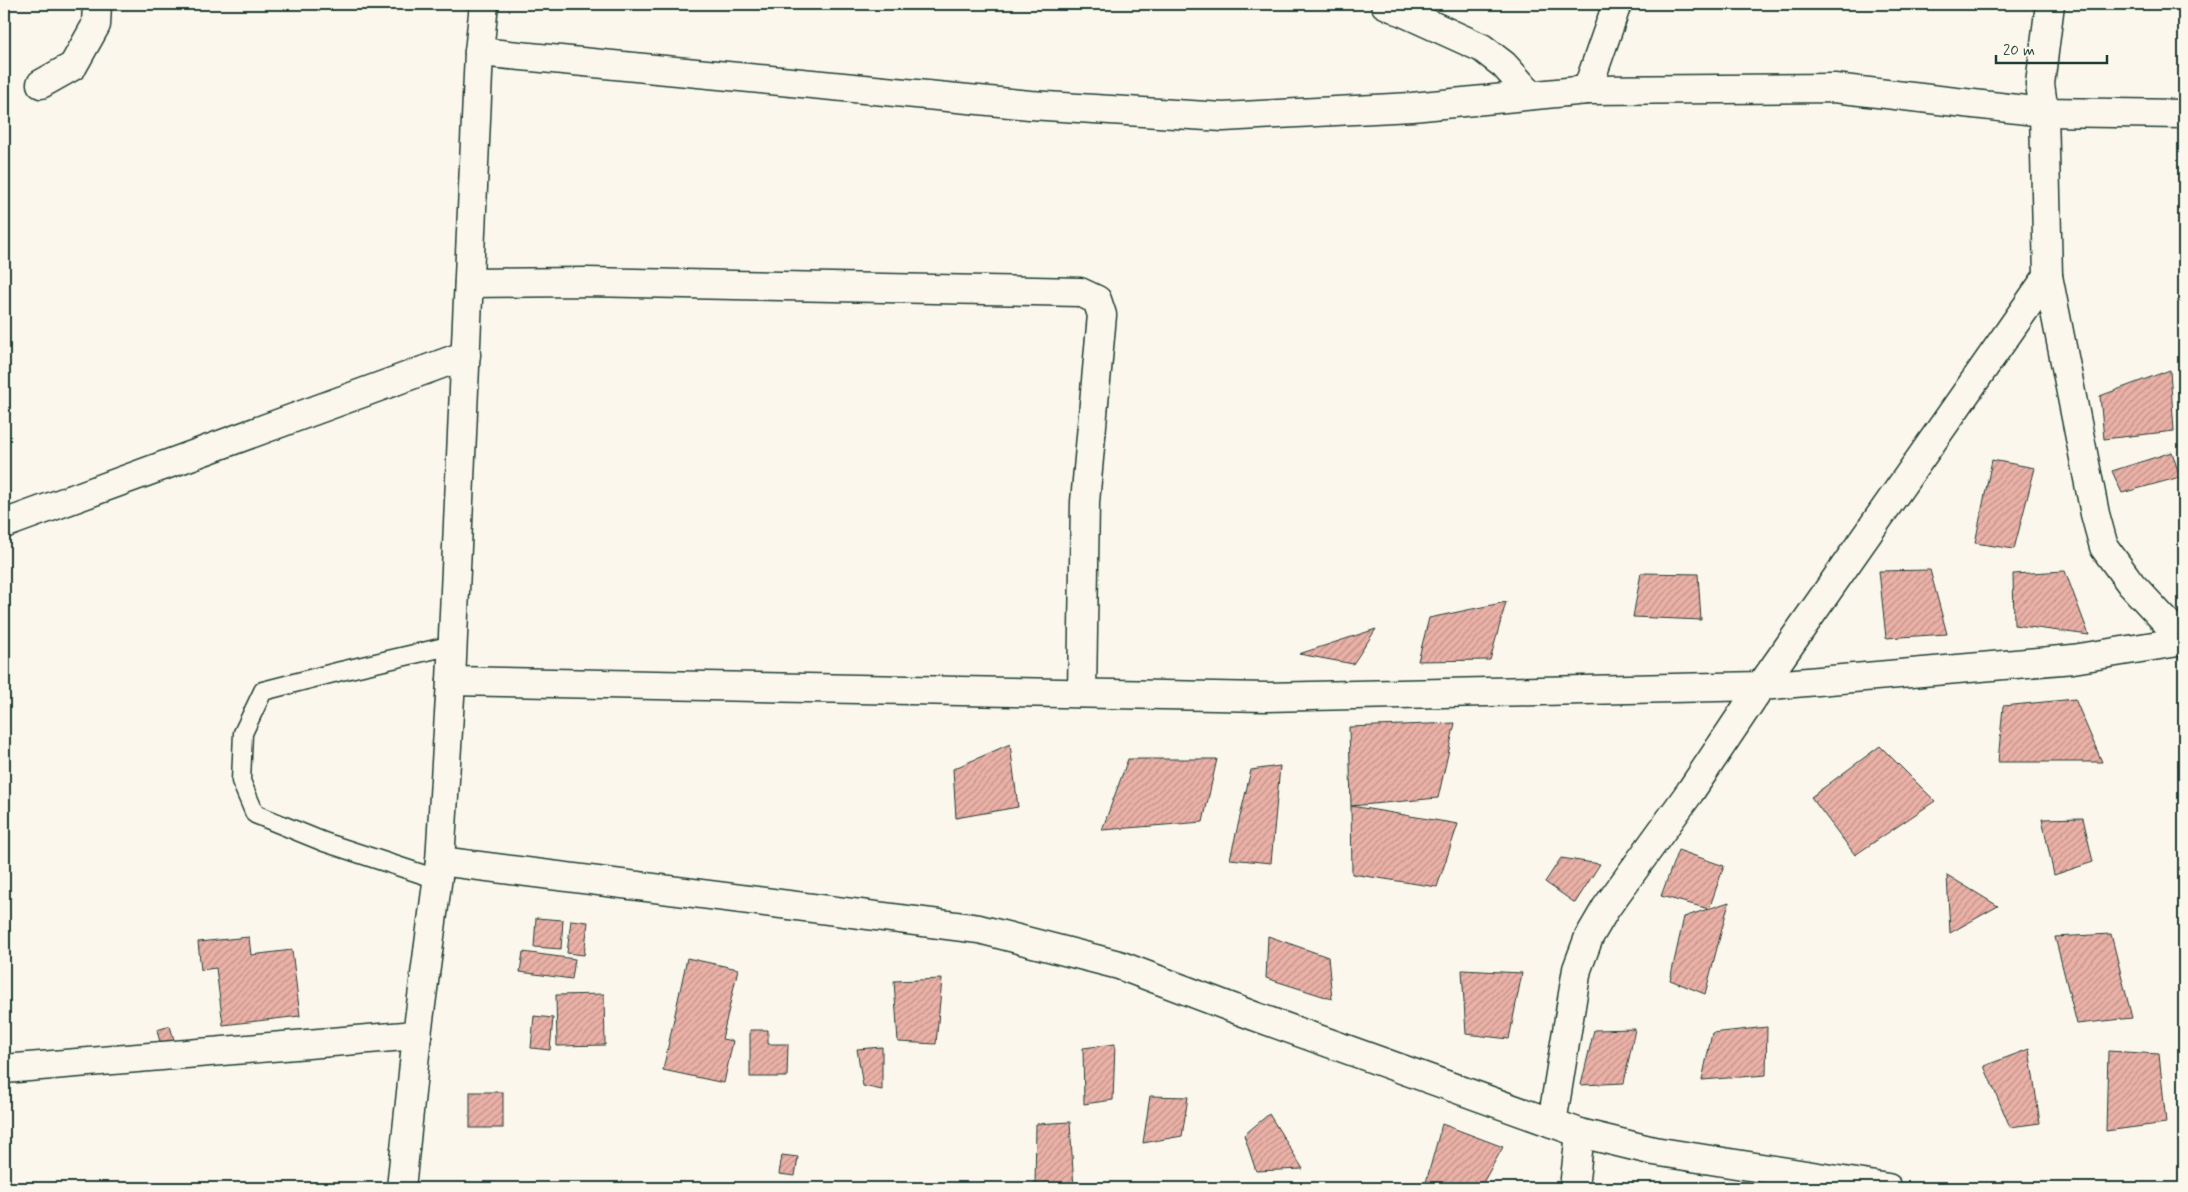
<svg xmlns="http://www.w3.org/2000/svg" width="2188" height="1192" font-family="Mynerve,sans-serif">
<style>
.building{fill:url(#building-hatch);stroke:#1f3d34}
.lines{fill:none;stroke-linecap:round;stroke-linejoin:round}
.lane-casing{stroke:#1f3d34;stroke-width:21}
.street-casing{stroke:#1f3d34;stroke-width:31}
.secondary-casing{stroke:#1f3d34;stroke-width:31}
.lane{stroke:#fbf7ec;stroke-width:18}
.street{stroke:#fbf7ec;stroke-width:28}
.secondary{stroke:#fbf7ec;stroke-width:28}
</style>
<defs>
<pattern id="building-hatch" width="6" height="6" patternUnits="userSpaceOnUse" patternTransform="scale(1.25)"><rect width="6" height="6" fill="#ebb1a7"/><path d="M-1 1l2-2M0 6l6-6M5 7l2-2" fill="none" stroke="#be9189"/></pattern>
</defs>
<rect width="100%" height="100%" fill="#fbf7ec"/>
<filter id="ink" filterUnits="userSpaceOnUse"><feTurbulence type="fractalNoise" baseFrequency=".02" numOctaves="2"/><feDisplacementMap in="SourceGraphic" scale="10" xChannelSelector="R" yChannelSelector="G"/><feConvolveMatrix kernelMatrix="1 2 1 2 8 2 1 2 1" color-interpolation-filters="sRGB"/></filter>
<g filter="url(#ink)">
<g class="building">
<path d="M2170,370L2174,431L2104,439L2100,396Z"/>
<path d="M2172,452L2180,477L2122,493L2112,471Z"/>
<path d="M1992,460L2035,468L2014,549L1975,543Z"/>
<path d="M1930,570L1947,634L1886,638L1879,571Z"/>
<path d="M2065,571L2089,635L2014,625L2013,574Z"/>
<path d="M1641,573L1698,574L1701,620L1633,617Z"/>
<path d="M1506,602L1490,660L1418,661L1429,618Z"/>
<path d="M1376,629L1353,664L1299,654Z"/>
<path d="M2075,699L2102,762H1998L2003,706Z"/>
<path d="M1455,723L1438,798L1351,806L1349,727Z"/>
<path d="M1010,744L1018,807L956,818L953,769Z"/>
<path d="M1880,746L1935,801L1855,855L1811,797Z"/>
<path d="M1128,759H1217L1203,822L1102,830Z"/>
<path d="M1280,766L1271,863L1230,859L1251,770Z"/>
<path d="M1351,806L1458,824L1437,887L1352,874Z"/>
<path d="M2083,818L2093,862L2054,875L2042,819Z"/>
<path d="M1678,850L1724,866L1709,909L1661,896Z"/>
<path d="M1561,858L1600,864L1575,903L1545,882Z"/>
<path d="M1947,875L1998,906L1950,933Z"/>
<path d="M1729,902L1705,994L1670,980L1684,917Z"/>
<path d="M536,918L563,920L561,949L534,947Z"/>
<path d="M571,920L588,922L584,955L567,953Z"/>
<path d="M2111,934L2132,1018L2077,1024L2055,937Z"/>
<path d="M1268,936L1328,957L1332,999L1266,978Z"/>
<path d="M249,937L251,955L292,950L300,1016L223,1025L216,968L201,970L198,942Z"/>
<path d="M523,952L575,959L572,979L520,972Z"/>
<path d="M687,958L738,969L722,1039L733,1041L724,1083L663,1070Z"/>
<path d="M1462,970L1522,973L1509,1039L1466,1034Z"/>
<path d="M942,979L936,1044L898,1042L894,981Z"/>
<path d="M604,994L605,1045L557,1046L556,995Z"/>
<path d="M534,1016L553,1018L550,1050L531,1048Z"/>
<path d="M170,1026L177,1050L163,1054L157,1030Z"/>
<path d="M1767,1027L1766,1075L1702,1080L1712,1033Z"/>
<path d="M1635,1029L1624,1083L1581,1085L1594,1030Z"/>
<path d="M750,1030H768V1044H788L787,1077H750Z"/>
<path d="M1115,1044L1113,1100L1084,1104L1083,1048Z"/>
<path d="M882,1047V1090L863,1086L857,1049Z"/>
<path d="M2029,1049L2040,1123L2010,1127L1984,1066Z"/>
<path d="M2108,1051L2159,1054L2166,1123L2106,1131Z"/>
<rect x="470" y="1092" width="33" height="36"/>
<path d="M1150,1096L1188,1097L1182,1136L1143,1143Z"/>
<path d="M1269,1114L1303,1169L1256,1171L1244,1135Z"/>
<path d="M1070,1122L1074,1188H1035L1036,1124Z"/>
<path d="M1442,1124L1503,1147L1480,1188L1425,1186Z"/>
<path d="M782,1155L798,1157L795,1176L779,1174Z"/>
</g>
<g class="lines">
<defs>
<path id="lane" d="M437,879L324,842L255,814L241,781L243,733L263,691L341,671L453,645"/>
<g id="street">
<path d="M1385,4L1482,48L1504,65L1531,95"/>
<path d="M2050,4L2040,84L2044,112L2048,276L2095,514L2104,547L2131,584L2184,641"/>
<path d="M479,52L1030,105L1223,117L1412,107L1587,90L1834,88L2044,112L2184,114"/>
<path d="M41,84L73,66L96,25L97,4"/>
<path d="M1587,90L1617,4"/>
<path d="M469,283L586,282L1080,292L1097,300L1102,315L1085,502L1082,693"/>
<path d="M4,524L466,355"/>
<path d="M451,681L1266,697L1761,686L2073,659L2184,641"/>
<path d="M440,861L979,929L1119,965L1254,1016L1580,1133L1654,1151L1888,1188"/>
<path d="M4,1069L417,1035"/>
<path d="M1552,1123L1577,969L1589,937L1606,908L1690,792L1761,686L2048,276"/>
<path d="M1574,1188L1580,1133"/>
</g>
<path id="secondary" d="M401,1188L417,1035L440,861L451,681L479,52L484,4"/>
</defs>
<use href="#lane" class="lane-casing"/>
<use href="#street" class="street-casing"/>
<use href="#secondary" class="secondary-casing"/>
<use href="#lane" class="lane"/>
<use href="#street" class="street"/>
<use href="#secondary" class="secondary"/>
</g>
</g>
<rect width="2188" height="1192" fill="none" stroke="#fbf7ec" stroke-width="20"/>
<rect x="10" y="10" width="2168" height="1172" fill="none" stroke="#1f3d34" stroke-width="2" filter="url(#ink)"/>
<path d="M1996 55v8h111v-8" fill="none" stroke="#1f3d34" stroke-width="2.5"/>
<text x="2003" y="55" font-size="15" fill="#1f3d34" stroke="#fbf7ec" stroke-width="4" paint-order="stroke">20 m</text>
</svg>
